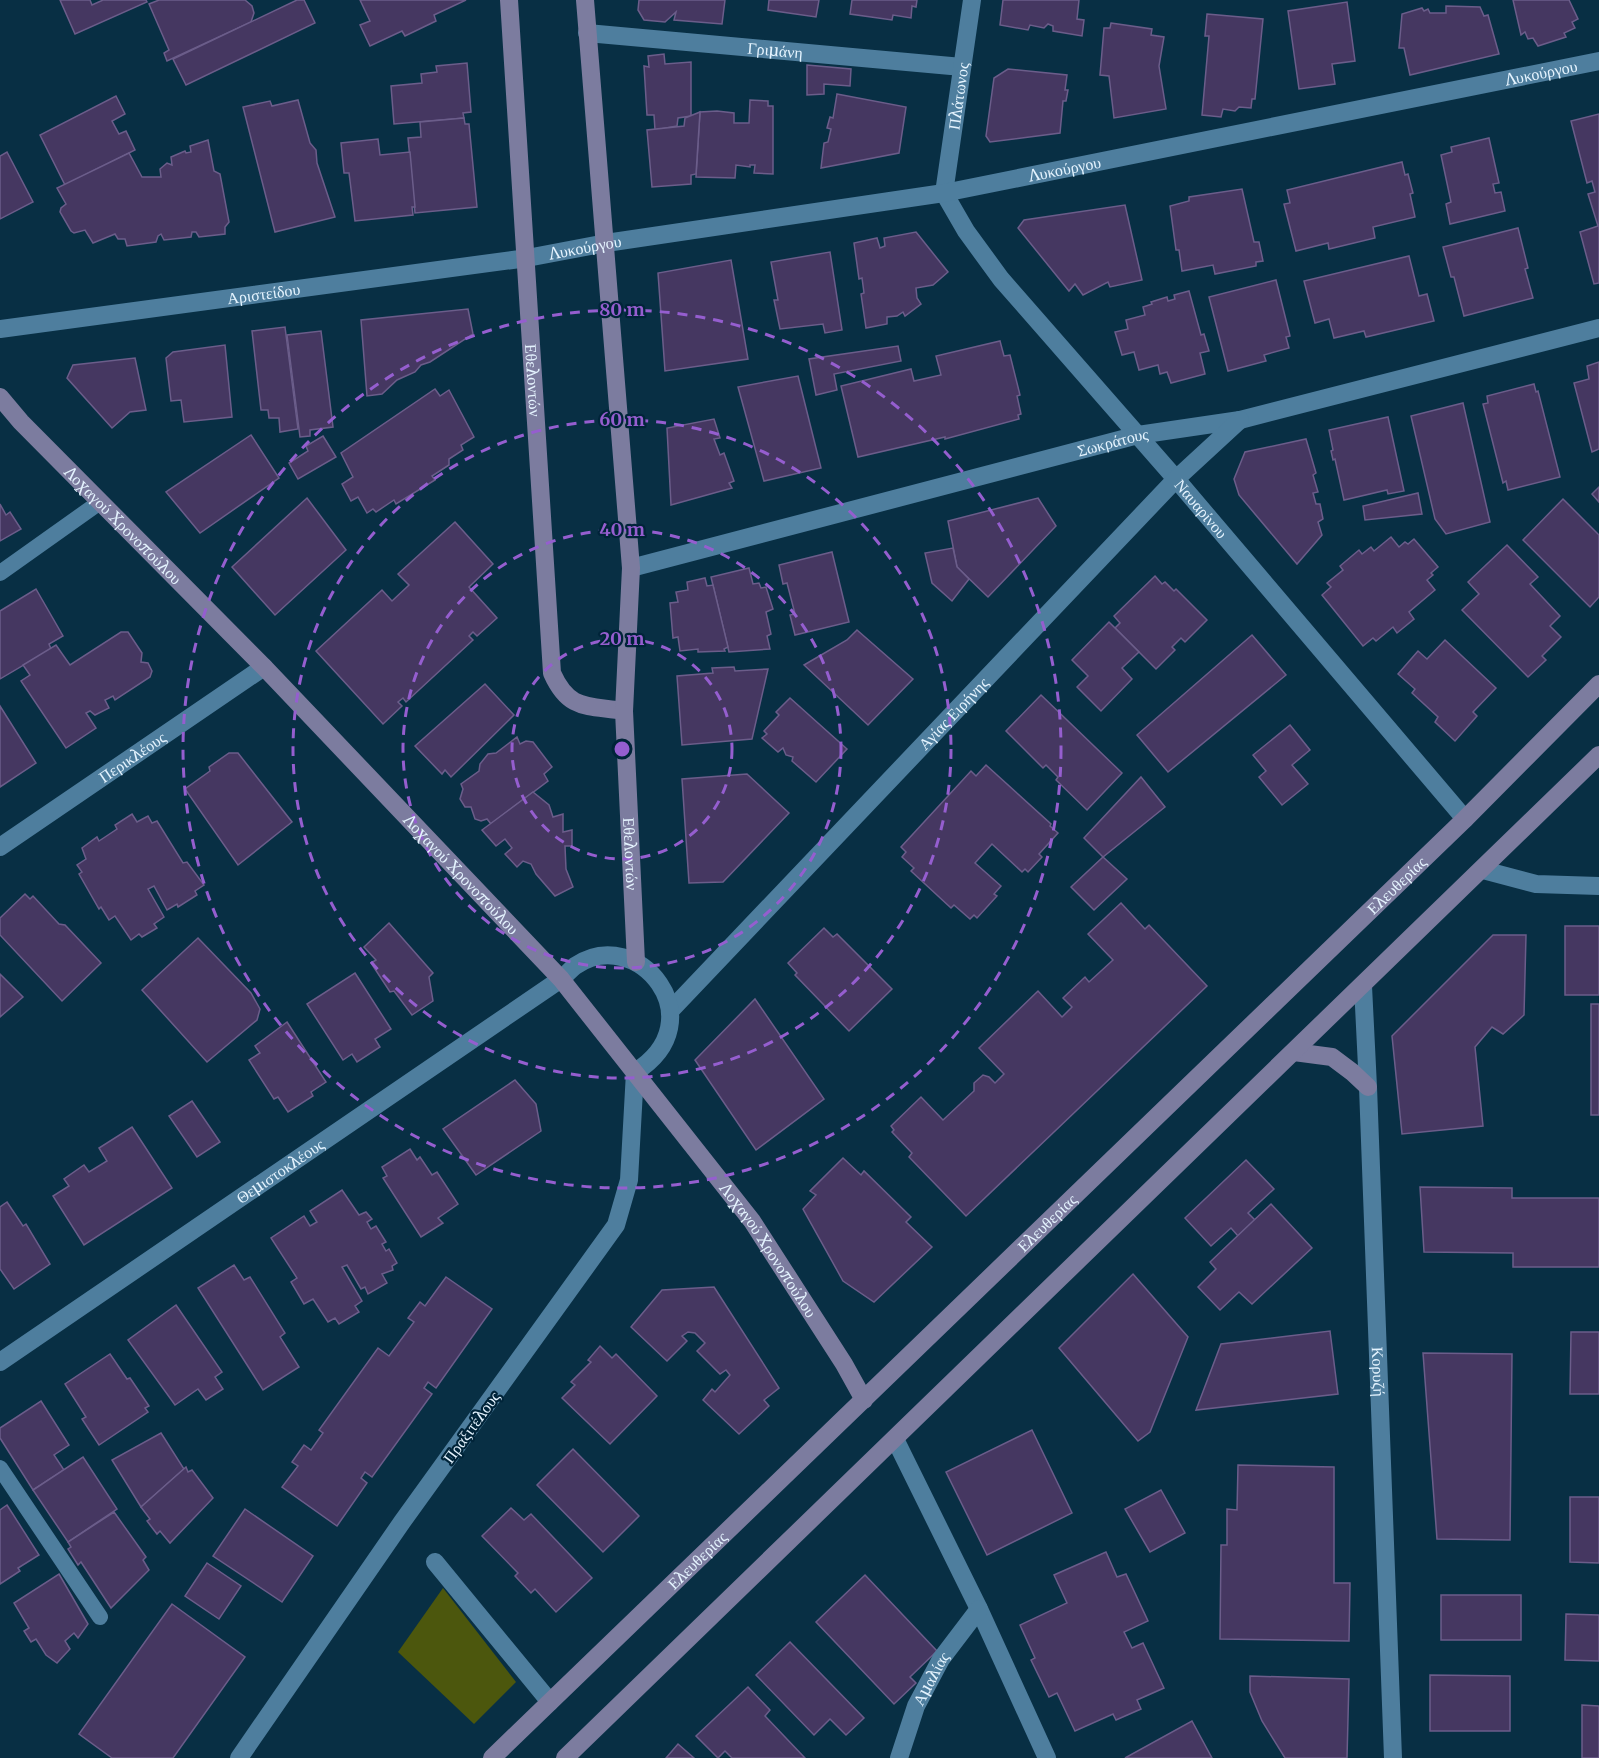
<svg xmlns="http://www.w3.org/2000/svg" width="1599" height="1758" font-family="Merriweather,serif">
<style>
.green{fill:#4c570d}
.building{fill:#453761;stroke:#6b5d8a;stroke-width:1.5}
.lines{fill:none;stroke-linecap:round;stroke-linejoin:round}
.lane{stroke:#4e7e9e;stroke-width:16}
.street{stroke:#4e7e9e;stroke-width:18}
.secondary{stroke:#7c7c9f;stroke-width:18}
.ring{fill:none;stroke:#955ecf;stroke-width:3;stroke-dasharray:10 8}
.labels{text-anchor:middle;stroke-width:4.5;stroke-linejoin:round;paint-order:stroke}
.street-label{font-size:16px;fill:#e4f3fe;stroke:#002439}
.centre{fill:#955ecf;stroke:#002439;stroke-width:3}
.ring-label{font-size:18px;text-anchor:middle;font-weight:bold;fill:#955ecf;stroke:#002439;stroke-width:4.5;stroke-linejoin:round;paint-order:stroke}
</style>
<rect width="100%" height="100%" fill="#082f44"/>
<path class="green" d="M443,1588L516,1682L474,1724L398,1652Z"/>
<g class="building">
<path d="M60,0H90L92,5L103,0H146L147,2L75,34Z"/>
<path d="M159,0H245L252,6L254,13L251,22L167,61L164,53L169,50L149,4Z"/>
<path d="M297,0H304L315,23L186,85L173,59Z"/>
<path d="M360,0H466L434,15L436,21L405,36L402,31L370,46L360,25L370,21Z"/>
<path d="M639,0H725L722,24L674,20L676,12L665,22L644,20L638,10Z"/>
<path d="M769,0H819L816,17L768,10Z"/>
<path d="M852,0H917L916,7L912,6L911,18L893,15L892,20L850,14Z"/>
<path d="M1003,0H1079L1077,19L1084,20L1082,36L1053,31V26L1048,24L1044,28L1030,25L1028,30L1000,25Z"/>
<path d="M1513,0H1569L1578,19L1572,22L1575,28L1564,33L1566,37L1538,46L1533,38L1528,39L1525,32L1521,35Z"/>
<path d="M1347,2L1355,61L1332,64L1335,84L1299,89L1288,11Z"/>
<path d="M1446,6L1480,7L1484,16L1488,15L1499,54L1410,75L1404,48H1399L1402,14L1422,8L1424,11L1428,9L1430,13H1446Z"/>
<path d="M1207,14L1263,19L1255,99H1252L1251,108L1239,107L1235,111L1223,109L1221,117L1202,115L1209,36H1205Z"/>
<path d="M1111,23L1152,29L1151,35L1164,37L1159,66L1166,109L1114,118L1109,76L1100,75L1104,28H1110Z"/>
<path d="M664,54L665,64L691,62V116L678,118L677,126L655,130L654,115H647L644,66L649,67L648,56Z"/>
<path d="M467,63L471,112L463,113L464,118L394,124L391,86L422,83L421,74L437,72L436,66Z"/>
<path d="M807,65L851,69L850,86L824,84V94L807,95Z"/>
<path d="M1008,69L1067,75L1065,90H1068L1066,101H1063L1060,133L990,142L986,136L994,78Z"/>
<path d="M837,94L906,107L899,153L821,168L824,143L828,142L831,129L827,128L830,117L833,118Z"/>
<path d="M116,96L125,114L112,121L119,134L126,131L135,150L65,185L40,135Z"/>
<path d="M298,100L310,143L316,150L317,163L335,217L275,232L243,107L270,101L272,106Z"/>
<path d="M750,100L768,101V106H773V174L754,173L755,165H750V167L736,165L735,178L696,177L700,112L717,111L734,113V123H749Z"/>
<path d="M700,112L696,174L691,175V184L652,187L647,130L684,126L685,118Z"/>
<path d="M1599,114V283L1594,284L1580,232L1598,226L1588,194L1595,192L1592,181L1587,183L1571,121Z"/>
<path d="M464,118L465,124H469L477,207L415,213L408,138L421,137L420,122Z"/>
<path d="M1489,138L1499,183L1493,184L1495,193L1501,192L1505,211L1450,224L1446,204L1451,202L1441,155L1452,152L1451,147Z"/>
<path d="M378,139L380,155L410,152L415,207H412L413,215L355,221L349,173H344L341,143Z"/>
<path d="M208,140L214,171L220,174L229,222L225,227V234L199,237L196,232H192L191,237L164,240L161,234L158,236L156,242L127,246L125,239H118L115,234L93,243L85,230L74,233L71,231L60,212L61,208L66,204L57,188L129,153L142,177H161L160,169L167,163L172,165L171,157L185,151L186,153L191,152L190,146Z"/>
<path d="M7,152L33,202L0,219V156Z"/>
<path d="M1402,162L1405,175L1408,174L1413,193L1410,194L1415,217L1373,227L1375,238L1329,249L1328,243L1296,251L1284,204L1290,203L1287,190Z"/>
<path d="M1242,189L1254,242H1259L1263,261L1256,262V266L1215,274L1213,265L1182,271L1179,250H1176L1170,206L1189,201V197Z"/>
<path d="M1125,205L1142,280L1110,287L1108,282L1083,295L1075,284L1069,291L1018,228L1024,220Z"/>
<path d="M1518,228L1528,268L1525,269L1533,298L1464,316L1454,277H1451L1443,247Z"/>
<path d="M916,232L948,272L933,285L916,288L917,298L921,304L905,316L903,312L897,316L887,317V324L866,328L861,294L864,293L862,278L859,279L854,243L877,238L880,248L885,246L884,238Z"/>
<path d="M830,252L842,330L825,333L823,324L780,329L774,300H778L771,262Z"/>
<path d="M1409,256L1419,296L1427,294L1434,321L1366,337L1364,331L1334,338L1329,319L1315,323L1304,281Z"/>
<path d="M731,260L748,359L665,371L658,273Z"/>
<path d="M1276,280L1290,336L1286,337L1289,348L1264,355L1266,361L1228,371L1209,297Z"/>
<path d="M1189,291L1201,335L1204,334L1209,351L1200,353L1205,374L1171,383L1167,372L1160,374L1158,365L1139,370L1134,352L1122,355L1115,332L1128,329L1126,320L1145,315L1143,307L1152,304L1151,302L1167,297L1168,301L1175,299L1174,295Z"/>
<path d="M468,309L473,334L430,362L421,365L415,372L397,380L382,394L367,396L361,320Z"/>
<path d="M285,327L298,429L280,432L279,418H269L268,410H261L252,331Z"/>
<path d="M321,331L333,427L310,430V436L300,437L287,335Z"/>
<path d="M1000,341L1004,356L1010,355L1020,395L1017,396L1021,414L1018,415L1019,419L945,439V437L858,457L841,386L911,369L914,381L941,375L936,356Z"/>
<path d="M225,345L232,417L184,422L181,400L171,401L166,358L173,352Z"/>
<path d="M898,346L901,361L834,374L837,390L816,395L809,359Z"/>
<path d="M135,358L146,410L130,412L112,428L67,378L73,365Z"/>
<path d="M1599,362V449L1592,452L1574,383L1589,379L1587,366Z"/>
<path d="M798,376L821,468L764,481L738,387Z"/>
<path d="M1534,384L1536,392L1538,391L1560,477L1508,490L1506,481L1503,483L1483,404L1488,403L1487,396Z"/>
<path d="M435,389L440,396L449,390L474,437L461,445L463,450L449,459V465L432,476L435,480L396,504L394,500L376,512L373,509L367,513L358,497L351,501L342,484L353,477L341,453Z"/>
<path d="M1463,403L1490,522L1446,534L1435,519L1411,416Z"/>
<path d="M1388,417L1404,491L1388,494L1387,490L1344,500L1335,459L1333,460L1331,451L1333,450L1329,430Z"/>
<path d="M714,419L720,438L714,439L720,455L724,453L734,481L729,483L732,488L671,505L667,428Z"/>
<path d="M251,435L279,478L200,533L166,492Z"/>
<path d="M323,436L336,457L298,479L289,463L308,451L306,446Z"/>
<path d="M1306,439L1316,473L1313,475L1318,492L1313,493L1316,504H1320L1323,519L1318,522L1322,535L1297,564L1239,495L1234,479L1245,452Z"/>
<path d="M1599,487V502L1592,494Z"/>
<path d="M1418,493L1422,514L1365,520L1363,506Z"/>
<path d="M307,498L346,550L275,615L232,567Z"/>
<path d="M1038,498L1056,526L988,597L957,567L948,521Z"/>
<path d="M1563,499L1599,535V597L1590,607L1523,540Z"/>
<path d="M0,504L6,515L10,512L21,529L0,541Z"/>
<path d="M455,522L493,564L469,587L497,618L477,636L473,632L469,636L473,640L406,702L403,698L398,702L402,706L383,724L316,651L382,590L392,601L409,585L398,574Z"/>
<path d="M1391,537L1399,547L1405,542L1408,544L1414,539L1438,567L1431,573L1433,575L1427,580L1435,590L1409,612L1414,619L1397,633L1393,627L1376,641L1373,638L1363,646L1322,595L1331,587L1327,583L1343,570L1340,566L1359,550L1362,554L1371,547L1374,551Z"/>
<path d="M1507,545L1538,577L1530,584L1560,616L1550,626L1561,637L1542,656L1546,660L1528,677L1462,610L1479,594L1468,582Z"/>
<path d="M953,548L957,567L969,579L952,601L932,583L925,553Z"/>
<path d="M832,552L849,622L795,635L790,615L795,614L787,583L783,584L779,565Z"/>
<path d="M749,568L753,584L759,583L761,588L766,587L773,609L766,612L771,634L767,636L770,649L729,652L711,577Z"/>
<path d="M1155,576L1162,584L1165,582L1174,591L1176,589L1207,620L1185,642L1181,638L1172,647L1175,650L1156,669L1115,628L1120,623L1114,616Z"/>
<path d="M705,578L707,586L713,585L728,647L724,649L725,651L698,652V649L680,651L678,637L673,638L670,603L678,602L676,592L688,590L687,582Z"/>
<path d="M36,589L63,636L49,644L51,649L0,679V611Z"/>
<path d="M1109,622L1139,652L1122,668L1132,679L1101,711L1077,687L1088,676L1072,660Z"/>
<path d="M857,630L913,679L868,725L804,665L847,640Z"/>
<path d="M121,632H128L142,653L141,662L148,663L152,671L150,677L115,700L113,696L105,700L109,708L95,715L90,711L86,713L96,728L66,748L21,681L30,675L23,665L56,645L70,665Z"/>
<path d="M1252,635L1286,675L1168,772L1137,735Z"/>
<path d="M1445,640L1496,688L1473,712L1477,716L1455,741L1435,722L1438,717L1412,693L1415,689L1398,674L1418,651L1427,659Z"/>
<path d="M734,667L735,671L768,669L752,739L682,745L677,676L713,673L712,668Z"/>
<path d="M485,684L514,715L451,777L445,770L442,774L415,746Z"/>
<path d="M1041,695L1122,773L1087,810L1056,780L1058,777L1046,765L1043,768L1006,731Z"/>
<path d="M790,698L847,749L816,782L792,761L793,757L786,755L783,748L778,752L762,738L767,734L764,731L779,715L776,712Z"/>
<path d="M0,706L36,763L0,787Z"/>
<path d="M1290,725L1310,750L1292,765L1308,784L1282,805L1259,777L1266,771L1253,755Z"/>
<path d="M517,737L520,744L526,741L533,742L552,767L544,774L548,781L491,824L487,819L481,821L475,819L471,807H465L460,799L463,789L461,784L479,771L480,764L488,754L496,753Z"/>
<path d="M229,753H238L292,822L238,865L185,789L210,771L209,767Z"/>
<path d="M986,765L1051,824L1050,826L1058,833L1039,854L1042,857L1028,872L1025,869L1022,872L992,844L975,863L1001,886L994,894L997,896L977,918L974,915L970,919L954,905L951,908L911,871L914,868L902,857L906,852L901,847L971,771L976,776Z"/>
<path d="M747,774L789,813L723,882L689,883L682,779Z"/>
<path d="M1141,777L1165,807L1103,857L1084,838Z"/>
<path d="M533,792L549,805L553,817L563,814V832L572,830V846H565L566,869L573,887L555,896L536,874L531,864L523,861L517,867L505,854L512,848L505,839L496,846L482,830Z"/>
<path d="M132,814L137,822L148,816L152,823L157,821L183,863L187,862L204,885L195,891L197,895L178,907L177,904L167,910L154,886L148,889L164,917L154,924L157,928L142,937L139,934L131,940L115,916L109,920L101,907L99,909L79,874L82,872L77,865L86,859L82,848L97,837L99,841L117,829L115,825Z"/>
<path d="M1103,857L1127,879L1094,910L1071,887Z"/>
<path d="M25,894L30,899L33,896L59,924L65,925L101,963L62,1001L0,935V918Z"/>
<path d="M1121,903L1145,929L1149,925L1207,986L966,1216L909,1157L912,1153L892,1132L894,1130L891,1126L921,1097L943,1120L974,1091V1083L983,1075L989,1077L995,1083L1004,1074L979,1048L1038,991L1062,1017L1072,1007L1063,998L1085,977L1089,982L1113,960L1088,934Z"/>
<path d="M389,923L433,973L429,977L433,1001L412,1015L394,991L390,992L371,963L376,960L364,947Z"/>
<rect x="1565" y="926" width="34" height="69"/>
<path d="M824,928L833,937L837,934L892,989L849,1031L795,975L797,973L788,963Z"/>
<path d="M1493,935H1526L1524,1015L1503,1034L1492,1027L1475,1047L1483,1126L1402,1134L1392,1036Z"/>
<path d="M198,938L251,993L260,1009L257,1020L207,1062L142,990Z"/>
<path d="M355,973L391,1029L375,1039L380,1047L357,1062L352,1054L343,1060L307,1004Z"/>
<path d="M0,974L23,997L0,1017Z"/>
<path d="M755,999L824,1099L756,1150L695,1060Z"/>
<rect x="1591" y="1004" width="8" height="111"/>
<path d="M287,1022L326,1082L311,1092L313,1096L288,1112L278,1097L274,1099L249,1060L260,1053L255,1046Z"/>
<path d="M515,1080L536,1104L541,1131L476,1175L443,1129Z"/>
<path d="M192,1101L220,1142L197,1157L169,1116Z"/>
<path d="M132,1127L172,1188L84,1245L53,1196L69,1186L64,1179L84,1165L89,1172L107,1161L99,1148Z"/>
<path d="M410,1149L417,1160L420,1157L432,1175L437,1172L458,1204L438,1218L443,1223L421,1237L383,1178L387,1176L382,1167Z"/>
<path d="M843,1158L861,1175L864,1171L911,1217L906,1222L932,1247L874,1302L843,1281L803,1209L816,1195L810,1191Z"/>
<path d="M1246,1160L1274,1189L1248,1213L1255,1220L1238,1236L1231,1228L1211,1246L1185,1218Z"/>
<path d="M1420,1187L1512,1188V1198H1599V1267H1513V1253L1424,1252Z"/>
<path d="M342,1190L359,1215L366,1212L372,1219L367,1222L371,1229L376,1226L386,1242L382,1244L386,1251L389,1249L397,1263L392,1266L393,1270L382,1274L387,1283L368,1294L365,1287L361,1289L347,1265L342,1267L362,1301L355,1306L359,1312L339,1324L335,1318L328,1322L313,1299L304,1304L291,1282L297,1278L271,1238L304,1216L310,1226L317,1222L310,1211Z"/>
<path d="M7,1202L23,1226L26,1224L50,1264L14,1289L0,1269V1207Z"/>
<path d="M1271,1204L1312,1248L1252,1304L1239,1292L1220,1310L1198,1287L1216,1269L1210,1262Z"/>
<path d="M234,1265L244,1280L250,1277L285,1333L280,1337L299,1367L263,1390L198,1288Z"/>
<path d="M1133,1274L1188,1337L1150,1432L1138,1441L1059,1348Z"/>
<path d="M446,1277L492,1309L436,1388L428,1382L424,1388L432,1394L372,1477L365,1472L361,1478L367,1483L337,1526L282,1487L298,1466L292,1462L304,1445L311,1450L323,1433L319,1430L378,1348L389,1356L414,1322L408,1318L420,1302L425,1306Z"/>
<path d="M714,1287L779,1388L764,1400L769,1406L739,1434L703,1400L712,1389L715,1392L730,1375L726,1370L720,1374L697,1351L705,1343L695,1333L688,1332L682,1336L687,1341L667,1361L631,1327L662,1290Z"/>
<path d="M176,1305L222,1372L215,1377L223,1389L206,1400L198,1389L175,1405L128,1340Z"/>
<path d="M1330,1331L1338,1394L1196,1410L1221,1344Z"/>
<path d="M1571,1332H1599V1394H1570Z"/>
<path d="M600,1346L612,1358L616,1354L657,1396L610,1444L562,1398L575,1385L571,1382L591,1362L588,1360Z"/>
<path d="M1423,1353L1512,1354L1510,1540L1437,1539Z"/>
<path d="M110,1354L127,1379L130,1378L149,1406L145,1408L148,1412L99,1445L82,1419L86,1417L65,1384Z"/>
<path d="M41,1401L69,1445L54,1455L64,1470L33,1490L0,1438V1428Z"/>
<path d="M1032,1430L1072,1513L987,1555L946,1472Z"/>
<path d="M161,1433L184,1469L141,1507L112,1460Z"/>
<path d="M573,1449L639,1516L603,1552L537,1485Z"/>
<path d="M83,1457L117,1509L68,1542L33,1490Z"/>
<path d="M1238,1465L1334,1467V1583H1350L1349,1641L1220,1639L1221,1545H1227V1509L1237,1510Z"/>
<path d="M186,1467L188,1472L192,1470L213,1498L170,1543L160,1531L157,1534L147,1521L150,1519L141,1507Z"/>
<path d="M1161,1490L1185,1533L1150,1552L1125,1509Z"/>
<path d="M1570,1497H1599V1563L1570,1562Z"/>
<path d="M7,1505L39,1555L18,1568L20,1571L0,1584V1510Z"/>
<path d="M511,1508L524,1520L531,1514L592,1578L556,1612L535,1589L531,1593L515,1576L518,1573L482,1536Z"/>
<path d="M245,1509L313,1556L282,1602L213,1556Z"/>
<path d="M114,1512L146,1557L143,1560L149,1570L111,1608L81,1562L78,1565L68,1549L71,1547L68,1542Z"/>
<path d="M1106,1552L1117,1577L1126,1574L1148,1621L1124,1632L1132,1648L1143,1643L1164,1688L1137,1700L1141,1709L1116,1720L1113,1714L1075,1731L1057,1693L1049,1697L1031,1660L1035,1658L1020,1625L1067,1603L1054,1575Z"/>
<path d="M207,1563L241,1586L219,1619L185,1596Z"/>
<path d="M59,1574L88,1624L78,1638L74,1633L65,1641L70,1649L57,1663L46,1655L36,1639L31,1642L24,1631L29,1628L14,1603Z"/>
<path d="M865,1575L937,1651L910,1677L916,1683L894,1704L816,1622Z"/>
<rect x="1441" y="1595" width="80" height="45"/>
<path d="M172,1604L245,1657L173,1758H112L79,1734Z"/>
<path d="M1566,1614L1599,1615V1661L1565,1660Z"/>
<path d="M790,1642L864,1718L846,1735L830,1719L814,1735L756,1675Z"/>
<path d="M1430,1675L1510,1676V1731H1430Z"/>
<path d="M1250,1676L1349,1679L1347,1758H1285L1262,1721L1250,1692Z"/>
<path d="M748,1687L770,1710L765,1716L805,1758H732L725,1751L718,1758L696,1736Z"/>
<path d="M1582,1705L1599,1706V1758H1582Z"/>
<path d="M1192,1721L1212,1758H1125Z"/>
<path d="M678,1744L694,1758H666Z"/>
</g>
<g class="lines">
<g class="lane">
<path d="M0,573L100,502"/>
<path d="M0,1468L100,1617"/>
</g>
<g class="street">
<path id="s1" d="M587,33L962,67"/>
<path id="s2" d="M944,193L966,231L1001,279L1176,479L1465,819"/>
<path id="s3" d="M944,193L972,0"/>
<path id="s4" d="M0,329L527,258L606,243L944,193L1599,61"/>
<path id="s5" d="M631,568L1138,435L1240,420L1599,328"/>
<path id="s6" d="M0,847L264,667"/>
<path d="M1483,870L1536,884L1599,886"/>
<path id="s7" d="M1363,986L1368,1087L1393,1758"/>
<path id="s8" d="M670,1011L1176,479L1240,420"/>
<path id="s9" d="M0,1362L561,979C566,975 570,970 575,966C638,923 717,1021 635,1072L629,1180L616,1225L402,1522L239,1758"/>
<path d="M895,1439L979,1609L1047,1758"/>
<path d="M435,1562L550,1702"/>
<path id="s10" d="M899,1758L916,1706L941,1659L979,1609"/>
</g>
<g class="secondary">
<path id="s11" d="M509,0L552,673C569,711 587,705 624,711"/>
<path id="s12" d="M585,0L631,568L624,711L636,962"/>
<path id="s13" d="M0,397L21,422L264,667L561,979L752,1221L844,1364L864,1400"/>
<path d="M1294,1052L1332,1057L1352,1072L1368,1087"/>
<path id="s14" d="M492,1758L1465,819L1599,684"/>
<path d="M565,1758L1599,755"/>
</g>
</g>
<g class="ring">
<circle cx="622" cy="749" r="110"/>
<circle cx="622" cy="749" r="219"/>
<circle cx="622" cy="749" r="329"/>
<circle cx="622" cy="749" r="439"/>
</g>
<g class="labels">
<g class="street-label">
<text dy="6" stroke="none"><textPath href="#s1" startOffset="189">Γριμάνη</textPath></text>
<text dy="6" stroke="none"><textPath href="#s4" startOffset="1563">Λυκούργου</textPath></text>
<text dy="6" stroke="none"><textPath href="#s3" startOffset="98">Πλάτωνος</textPath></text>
<text dy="6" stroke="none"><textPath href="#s4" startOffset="1077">Λυκούργου</textPath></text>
<text dy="6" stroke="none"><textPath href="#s4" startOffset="591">Λυκούργου</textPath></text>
<text dy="6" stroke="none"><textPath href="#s4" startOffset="266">Αριστείδου</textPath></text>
<text dy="6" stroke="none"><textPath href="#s11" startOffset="381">Εθελοντών</textPath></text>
<text dy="6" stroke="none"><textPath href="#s5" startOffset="498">Σωκράτους</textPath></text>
<text dy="6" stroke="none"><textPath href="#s2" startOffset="408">Ναυαρίνου</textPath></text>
<text dy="6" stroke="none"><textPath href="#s13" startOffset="178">Λοχαγού Χρονοπούλου</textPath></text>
<text dy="6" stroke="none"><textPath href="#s8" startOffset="411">Αγίας Ειρήνης</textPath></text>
<text dy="6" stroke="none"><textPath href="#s6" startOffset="160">Περικλέους</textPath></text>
<text dy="6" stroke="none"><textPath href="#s12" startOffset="856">Εθελοντών</textPath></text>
<text dy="6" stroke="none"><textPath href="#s13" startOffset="664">Λοχαγού Χρονοπούλου</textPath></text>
<text dy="6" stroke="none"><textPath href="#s14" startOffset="1257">Ελευθερίας</textPath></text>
<text dy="6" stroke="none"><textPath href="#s9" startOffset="339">Θεμιστοκλέους</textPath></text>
<text dy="6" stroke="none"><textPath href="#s14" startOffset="771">Ελευθερίας</textPath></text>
<text dy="6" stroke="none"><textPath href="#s13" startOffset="1150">Λοχαγού Χρονοπούλου</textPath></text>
<text dy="6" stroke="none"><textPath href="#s7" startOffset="386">Κορυζή</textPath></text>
<text transform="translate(471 1427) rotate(-54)" y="6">Πραξιτέλους</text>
<text dy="6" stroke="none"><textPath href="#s14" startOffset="285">Ελευθερίας</textPath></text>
<text dy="6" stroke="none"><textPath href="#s10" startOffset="86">Αμαλίας</textPath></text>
</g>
</g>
<circle cx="622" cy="749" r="9" class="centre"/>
<g class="ring-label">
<text x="622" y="316">80 m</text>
<text x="622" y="426">60 m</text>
<text x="622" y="536">40 m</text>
<text x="622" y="645">20 m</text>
</g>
</svg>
